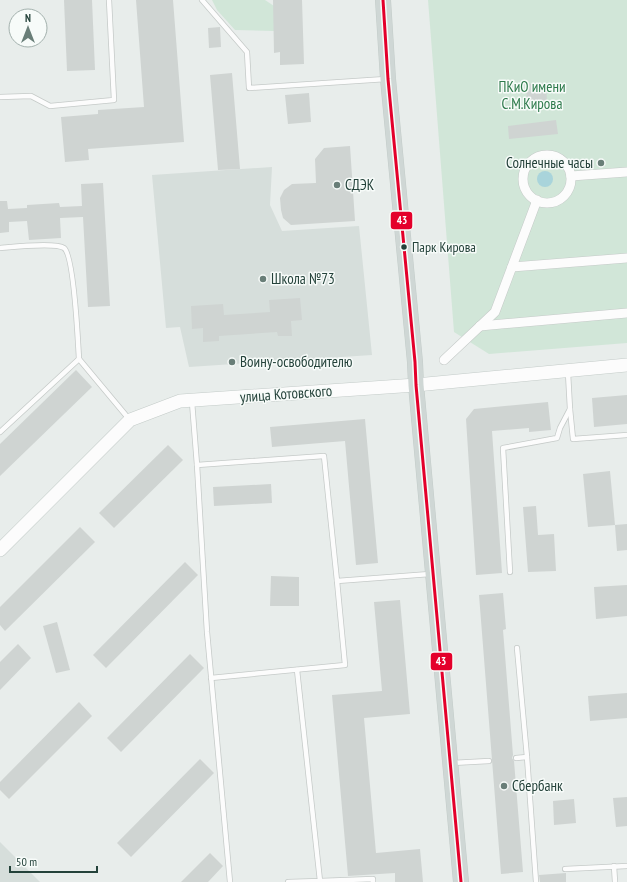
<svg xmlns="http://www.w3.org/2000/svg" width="627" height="882" font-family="'PT Sans Narrow',sans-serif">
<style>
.built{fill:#d6dedb}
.green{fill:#d1e6d8}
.water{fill:#a9d4db}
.building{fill:#cfd4d2}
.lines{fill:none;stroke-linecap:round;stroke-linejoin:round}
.lane-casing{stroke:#c5cac8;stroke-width:6}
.street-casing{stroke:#c5cac8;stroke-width:10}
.secondary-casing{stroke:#c3cbc8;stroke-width:14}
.primary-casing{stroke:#c3ccc9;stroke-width:16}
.lane{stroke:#fcfcfc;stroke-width:4.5}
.street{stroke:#fcfcfc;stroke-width:9}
.secondary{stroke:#fcfcfc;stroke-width:13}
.primary{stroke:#cfd7d5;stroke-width:15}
.bus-1-casing{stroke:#f7fbf9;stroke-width:6}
.bus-1{stroke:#e4002b;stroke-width:3}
.poi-dot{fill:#697e78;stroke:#f7fbf9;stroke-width:1.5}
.bus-dot{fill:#24423a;stroke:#f7fbf9;stroke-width:1.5}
.labels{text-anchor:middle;stroke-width:3;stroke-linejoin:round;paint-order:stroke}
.bus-label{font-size:14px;fill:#24423a;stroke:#f7fbf9;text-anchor:start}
.park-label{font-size:15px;fill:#2d7a4b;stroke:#f7fbf9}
.poi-label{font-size:15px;fill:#24423a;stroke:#f7fbf9;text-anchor:start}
.street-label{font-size:15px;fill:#24423a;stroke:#f7fbf9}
.line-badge{stroke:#f7fbf9;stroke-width:1.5}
.badge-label{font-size:11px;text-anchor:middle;font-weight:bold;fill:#fff}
</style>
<rect width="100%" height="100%" fill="#e8edeb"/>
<g class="built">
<path d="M272,167L270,205L282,231L359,226L372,355L189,367L180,327L166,328L152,175Z"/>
<path d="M0,842L40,882H0Z"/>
</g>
<g class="green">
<path d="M212,0H265L274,6V31L235,30L217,10Z"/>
<path d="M428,0H627V343L489,354L454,332Z"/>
</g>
<circle class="water" cx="545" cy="179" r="8"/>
<g class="building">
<path d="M64,0H92L95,70L67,71Z"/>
<path d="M136,0H173L184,142L88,149L89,160L65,162L61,117L98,114V110L144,107Z"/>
<path d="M273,0H302L304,64L280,65V52L274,53Z"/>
<path d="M220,27L221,47L209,48L208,28Z"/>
<path d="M232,73L240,169L218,170L210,75Z"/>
<path d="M546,83L547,102L527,103L526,84Z"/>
<path d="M309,93L311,122L288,124L285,95Z"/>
<path d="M556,120L558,134L509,139L508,126Z"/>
<path d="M350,146L355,221L291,225L283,218L281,210L280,198L284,190L292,184L316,183L315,159L324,148Z"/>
<path d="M103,183L110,306L88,307L83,217L60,218L61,238L29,240L27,221L9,222V232L0,233V201H7L8,209L27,208V205L59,203L60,207L82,206L81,184Z"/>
<path d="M300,298L302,320L291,321L292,336H278L277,332L219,336V341L203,342V328L192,329L191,306L223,304L224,315L270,312L269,300Z"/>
<path d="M76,370L92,387L0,476V444Z"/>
<path d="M627,395V424L594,427L592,398Z"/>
<path d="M548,402L551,430L529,432V428L492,431L502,573L476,575L466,419L474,409Z"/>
<path d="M365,419L378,563L356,565L345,441L272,447L270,427Z"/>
<path d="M168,445L183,460L114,528L99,513Z"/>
<path d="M610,471L615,525L588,527L583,474Z"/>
<path d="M271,484L272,503L214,506L213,487Z"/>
<path d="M536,506L538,535L554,534L556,571L528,572L523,507Z"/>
<path d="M627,524V550L617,551L615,525Z"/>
<path d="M80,527L95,542L5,631L0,625V607Z"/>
<path d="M185,562L198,575L106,668L93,655Z"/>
<path d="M271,576L299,577V606H270Z"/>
<path d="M627,585V616L596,619L594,587Z"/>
<path d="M503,593L506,629L503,630L513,755L512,758L514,761L523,872L501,874L479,595Z"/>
<path d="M400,600L410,714L364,718L376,853L420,849L423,882H395V873L348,876L332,695L382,691L374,602Z"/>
<path d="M57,622L70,670L56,673L43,626Z"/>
<path d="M18,644L31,658L0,690V662Z"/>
<path d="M190,654L204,668L121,752L107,738Z"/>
<path d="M627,693V718L590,721L588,696Z"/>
<path d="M79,702L92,716L9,799L0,790V782Z"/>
<path d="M200,759L214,773L131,857L117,843Z"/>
<path d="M627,797V826L616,827L613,798Z"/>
<path d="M574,799L576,823L554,825L553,801Z"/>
<path d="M210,853L223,866L208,882H181Z"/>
<path d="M566,873V882H540L539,875Z"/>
</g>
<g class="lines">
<defs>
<g id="lane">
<path d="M202,0L247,52L249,88L386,79"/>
<path d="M0,97L31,96L50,106L114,100L109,0"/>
<path d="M0,248C12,247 55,242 64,248C74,255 78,342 79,359"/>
<path d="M192,402L197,465L207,632L230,882"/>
<path d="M570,409L573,439L627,435"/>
<path d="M0,432L79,359L129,419"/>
<path d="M197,465L324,456L337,581L430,574"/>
<path d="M510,572L503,448L557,438L560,428L570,409L568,373"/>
<path d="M517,648L527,757L536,882"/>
<path d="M211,678L345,665L337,581"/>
<path d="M516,758L527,757"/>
<path d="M452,763L489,761"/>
<path d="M614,866L615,882"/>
<path d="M565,869L627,866"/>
<path d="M320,881L373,879V882"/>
<path d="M288,882L320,881L297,670"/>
</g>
<g id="street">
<circle cx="547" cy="179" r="24"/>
<path d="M571,176L627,172"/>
<path d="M512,267L627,258"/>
<path d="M480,326L627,313"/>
<path d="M444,360L495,312L537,200"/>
</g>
<path id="secondary" d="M0,550L130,420L180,401L416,385L627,365"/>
<path id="primary" d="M383,0L388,79L415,362L416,385L461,882"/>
</defs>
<use href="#lane" class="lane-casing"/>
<use href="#street" class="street-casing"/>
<use href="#secondary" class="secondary-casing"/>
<use href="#primary" class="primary-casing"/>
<use href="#lane" class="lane"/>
<use href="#street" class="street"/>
<use href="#secondary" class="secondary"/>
<use href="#primary" class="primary"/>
<defs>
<path id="bus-1" d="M383,0L388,79L415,362L416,385L461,882"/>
</defs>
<use href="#bus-1" class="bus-1-casing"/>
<use href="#bus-1" class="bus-1"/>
</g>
<g class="poi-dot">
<circle cx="601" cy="163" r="4"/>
<circle cx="337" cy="185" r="4"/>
<circle cx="263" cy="279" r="4"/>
<circle cx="232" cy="362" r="4"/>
<circle cx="504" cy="786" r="4"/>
</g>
<circle class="bus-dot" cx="404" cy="247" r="3.5"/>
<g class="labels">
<g class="bus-label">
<text x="412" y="252">Парк Кирова</text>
</g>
<g class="park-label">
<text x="532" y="92">ПКиО имени<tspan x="532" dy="17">С.М.Кирова</tspan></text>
</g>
<g class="poi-label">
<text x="593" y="168" text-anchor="end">Солнечные часы</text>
<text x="345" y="190">СДЭК</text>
<text x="271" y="284">Школа №73</text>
<text x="240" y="367">Воину-освободителю</text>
<text x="512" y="791">Сбербанк</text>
</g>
<g class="street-label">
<text transform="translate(286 394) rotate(-4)" y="5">улица Котовского</text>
</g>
</g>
<g class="line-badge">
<rect x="390" y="211" width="23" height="19" rx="4" fill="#e4002b"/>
<rect x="430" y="652" width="23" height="19" rx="4" fill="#e4002b"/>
</g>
<g class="badge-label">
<text x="402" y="224">43</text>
<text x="441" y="665">43</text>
</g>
<g transform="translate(28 28)"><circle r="19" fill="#f7fbf9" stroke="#a3b1ad"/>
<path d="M0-3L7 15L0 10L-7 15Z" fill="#697e78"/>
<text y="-6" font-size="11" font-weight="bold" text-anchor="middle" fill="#24423a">N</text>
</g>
<path d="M10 866v6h87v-6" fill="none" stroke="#24423a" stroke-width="2"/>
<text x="16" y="866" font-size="12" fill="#24423a" stroke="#f7fbf9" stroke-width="3" paint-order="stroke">50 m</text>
</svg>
